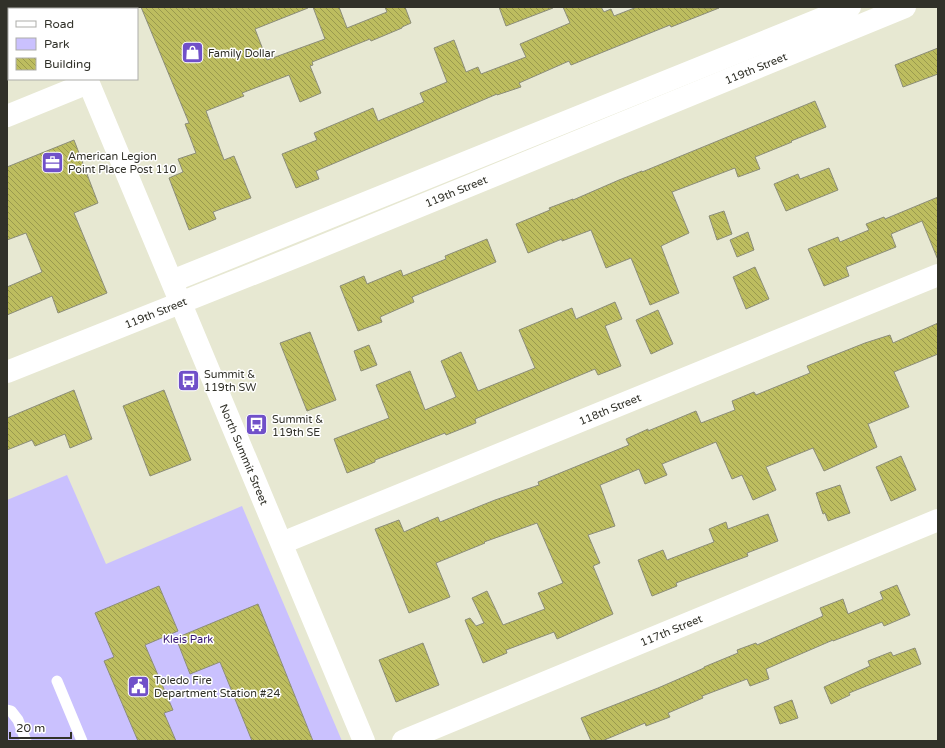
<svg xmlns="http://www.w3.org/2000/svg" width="945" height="748" font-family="'Varela Round',sans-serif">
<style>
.park{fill:#cac1fe}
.building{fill:url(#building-back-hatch);stroke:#8c8d79}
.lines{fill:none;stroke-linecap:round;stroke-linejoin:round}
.lane{stroke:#fff;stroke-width:11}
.street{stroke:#fff;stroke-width:22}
.secondary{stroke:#fff;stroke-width:22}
.labels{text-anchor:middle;stroke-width:3;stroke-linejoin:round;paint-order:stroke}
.poi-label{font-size:11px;fill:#313129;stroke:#fff;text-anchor:start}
.street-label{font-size:11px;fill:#313129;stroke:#fff}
.park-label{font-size:11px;fill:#351473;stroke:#fff}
</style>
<defs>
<pattern id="building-back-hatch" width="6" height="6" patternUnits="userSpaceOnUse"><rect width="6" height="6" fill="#bdbd5f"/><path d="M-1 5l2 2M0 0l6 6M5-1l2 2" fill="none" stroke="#9a9a4e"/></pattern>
</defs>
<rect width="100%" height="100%" fill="#e7e8d2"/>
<path class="park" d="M67,475L106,564L242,506L342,741H7V500Z"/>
<g class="building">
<path d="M141,7H308V8L255,29L267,60L325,39L313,7H339L347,28L387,12L385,7H405L411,23L402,27V28L371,41L370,39L312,62L313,65L310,66L321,93L300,102L289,75L242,93L244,96L206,111L224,160L234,156L251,198L213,212L216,219L189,230L169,178L183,172L178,159L196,153L185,124L189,123Z"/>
<path d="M499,7H553V8L506,26Z"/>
<path d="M563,7H601L604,12L611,9L614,16L637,7L719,8L671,27L670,25L571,65L569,61L519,83L521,87L497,95V94L316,171L319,179L296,188L282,154L317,140L314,133L373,108L378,121L424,102L420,93L447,82L434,48L454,40L466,72L478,67L481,74L526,57L520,44L570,23Z"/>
<path d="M938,48V74L903,87L895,65Z"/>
<path d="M815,101L826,127L791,141L792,142L755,157L760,169L738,177L735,168L672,192L689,233L661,246L679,293L650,305L631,258L606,268L591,230L562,241V239L528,253L516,224L550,210L549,208L573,199V200L619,180L642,171V172Z"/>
<path d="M74,140L98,203L74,213L107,293L58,313L52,296L7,315V287L42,272L26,233L7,240V167Z"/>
<path d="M829,168L838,190L786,211L774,184L798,174L800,179Z"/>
<path d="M938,197V260L922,221L891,234L896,247L846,267L849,276L824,286L808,249L838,237L840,242L869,230L866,224L884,217L885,219Z"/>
<path d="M724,211L732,234L717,240L709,216Z"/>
<path d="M748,232L754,250L737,257L730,240Z"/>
<path d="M487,239L496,262L412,297L414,302L380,317L382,322L358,331L340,286L364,276L367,284L401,270L403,276L446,259L445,256Z"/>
<path d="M755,267L769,299L746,309L733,277Z"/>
<path d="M615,302L622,319L605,326L621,366L598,375L595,369L475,419L476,423L446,435L445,433L375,460V462L347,473L334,439L389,418L376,385L410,371L425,410L456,397L441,361L461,352L478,391L535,368L519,330L572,308L576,319Z"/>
<path d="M658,310L673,344L651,354L636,320Z"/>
<path d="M938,323V354L894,372L909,407L868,424L877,447L824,471L813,448L766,467L776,490L753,500L742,475L732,479L716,442L662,464L667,475L645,484L639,469L600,485L615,526L588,535L600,563L593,566L613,614L557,639L554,632L506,650L507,653L483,663L465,620L470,618L476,626L484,623L472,598L487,591L503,625L545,609L538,593L563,583L537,523L484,542L485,543L436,563L450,597L409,613L375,529L399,520L404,532L438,517L440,522L495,500L539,485L538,482L629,445L626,439L648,429V431L696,411L701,423L735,410L732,401L754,392L756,395L810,373L807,366L865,343L890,335L893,343Z"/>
<path d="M310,332L336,400L307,411L280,343Z"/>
<path d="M369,345L377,365L361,371L354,351Z"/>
<path d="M74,390L92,439L70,448L65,434L35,446L32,440L7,450V418Z"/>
<path d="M164,390L191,460L150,476L123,406Z"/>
<path d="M901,456L916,490L891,501L876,467Z"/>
<path d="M840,485L850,513L828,521L825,513L823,514L816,493Z"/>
<path d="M768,514L778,541L747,553L748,556L676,583L677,586L652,596L638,560L663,550L667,560L714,542L709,529L726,522L728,529Z"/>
<path d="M897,585L910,615L884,626L882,622L833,641V640L766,669L769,679L750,686L747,679L702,696L703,698L668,713L670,717L646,726L645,723L602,741H591L581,718L658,688L704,668V667L738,653L737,650L756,643L757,645L823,616L820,608L843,599L848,614L883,599L880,592Z"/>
<path d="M159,586L178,631L145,645L173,710L164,713L176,741H138L104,661L114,657L95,613Z"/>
<path d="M258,604L313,741H252L220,662L190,674L176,638Z"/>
<path d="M423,643L439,685L396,702L379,660Z"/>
<path d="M915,648L921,664L849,693L850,695L831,704L824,687L870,666L868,661L891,652L893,656Z"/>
<path d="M792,700L798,718L780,724L774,707Z"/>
</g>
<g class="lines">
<g class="lane">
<path d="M57,681L82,741"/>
<path d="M7,710L11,711L18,720L26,741"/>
</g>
<g class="street">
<path d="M70,9L75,7"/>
<path d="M7,116L88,83"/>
<path d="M172,281L850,7"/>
<path id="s1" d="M7,372L303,254L905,7"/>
<path id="s2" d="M282,543L938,275"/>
<path id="s3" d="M403,741L938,520"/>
</g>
<g class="secondary">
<path d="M57,7L58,9"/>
<path id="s4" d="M87,79L364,741"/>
</g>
</g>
<defs>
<symbol id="shop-square" viewBox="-11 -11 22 22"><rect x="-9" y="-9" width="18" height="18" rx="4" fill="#7050c9" stroke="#fff"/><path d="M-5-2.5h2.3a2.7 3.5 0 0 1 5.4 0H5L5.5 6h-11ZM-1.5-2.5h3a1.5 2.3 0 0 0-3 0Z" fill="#fff"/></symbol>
<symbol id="office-square" viewBox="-11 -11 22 22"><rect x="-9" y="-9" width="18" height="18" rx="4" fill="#7050c9" stroke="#fff"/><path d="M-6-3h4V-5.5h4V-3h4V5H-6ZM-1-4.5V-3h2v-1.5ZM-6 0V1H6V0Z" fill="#fff"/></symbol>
<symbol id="bus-square" viewBox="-11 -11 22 22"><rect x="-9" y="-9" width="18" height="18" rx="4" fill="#7050c9" stroke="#fff"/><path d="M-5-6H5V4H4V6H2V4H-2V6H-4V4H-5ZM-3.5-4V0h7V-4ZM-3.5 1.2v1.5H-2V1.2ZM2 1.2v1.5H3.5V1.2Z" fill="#fff"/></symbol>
<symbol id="civic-square" viewBox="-11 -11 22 22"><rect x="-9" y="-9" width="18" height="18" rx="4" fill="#7050c9" stroke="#fff"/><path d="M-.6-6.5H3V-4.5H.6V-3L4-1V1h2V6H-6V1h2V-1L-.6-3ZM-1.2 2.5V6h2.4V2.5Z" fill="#fff"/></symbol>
</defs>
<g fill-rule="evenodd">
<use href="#shop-square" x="180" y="40" width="25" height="25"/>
<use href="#office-square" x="40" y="150" width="25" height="25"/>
<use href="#bus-square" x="176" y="368" width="25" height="25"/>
<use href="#bus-square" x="244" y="412" width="25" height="25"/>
<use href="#civic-square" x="126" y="674" width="25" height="25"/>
</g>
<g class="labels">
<g class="poi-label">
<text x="208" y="57">Family Dollar</text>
<text x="68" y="160">American Legion<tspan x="68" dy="13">Point Place Post 110</tspan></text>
<text x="204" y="378">Summit &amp;<tspan x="204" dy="13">119th SW</tspan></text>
<text x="272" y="423">Summit &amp;<tspan x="272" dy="13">119th SE</tspan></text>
<text x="154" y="684">Toledo Fire<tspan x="154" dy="13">Department Station #24</tspan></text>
</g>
<g class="street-label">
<text dy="4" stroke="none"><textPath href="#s1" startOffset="808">119th Street</textPath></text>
<text dy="4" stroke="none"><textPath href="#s1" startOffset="484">119th Street</textPath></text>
<text dy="4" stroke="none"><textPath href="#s1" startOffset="160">119th Street</textPath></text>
<text dy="4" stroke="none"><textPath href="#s2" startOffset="354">118th Street</textPath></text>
<text dy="4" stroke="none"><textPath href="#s4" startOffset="407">North Summit Street</textPath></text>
<text dy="4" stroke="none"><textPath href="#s3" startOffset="290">117th Street</textPath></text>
</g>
<g class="park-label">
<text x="188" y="643">Kleis Park</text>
</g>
</g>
<rect width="945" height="748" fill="none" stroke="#313129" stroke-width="16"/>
<rect x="8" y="8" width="130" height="72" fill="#ffffff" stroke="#adada9"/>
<rect x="16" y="21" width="20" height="6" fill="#ffffff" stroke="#adada9"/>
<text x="44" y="28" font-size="12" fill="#313129">Road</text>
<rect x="16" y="38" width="20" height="12" fill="#cac1fe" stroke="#adada9"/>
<text x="44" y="48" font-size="12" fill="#313129">Park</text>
<rect x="16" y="58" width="20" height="12" fill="url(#building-back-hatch)" stroke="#adada9"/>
<text x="44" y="68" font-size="12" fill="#313129">Building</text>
<path d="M10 732v6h61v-6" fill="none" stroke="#313129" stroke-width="2"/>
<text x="16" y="732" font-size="12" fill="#313129" stroke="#ffffff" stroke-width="3" paint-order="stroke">20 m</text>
</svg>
